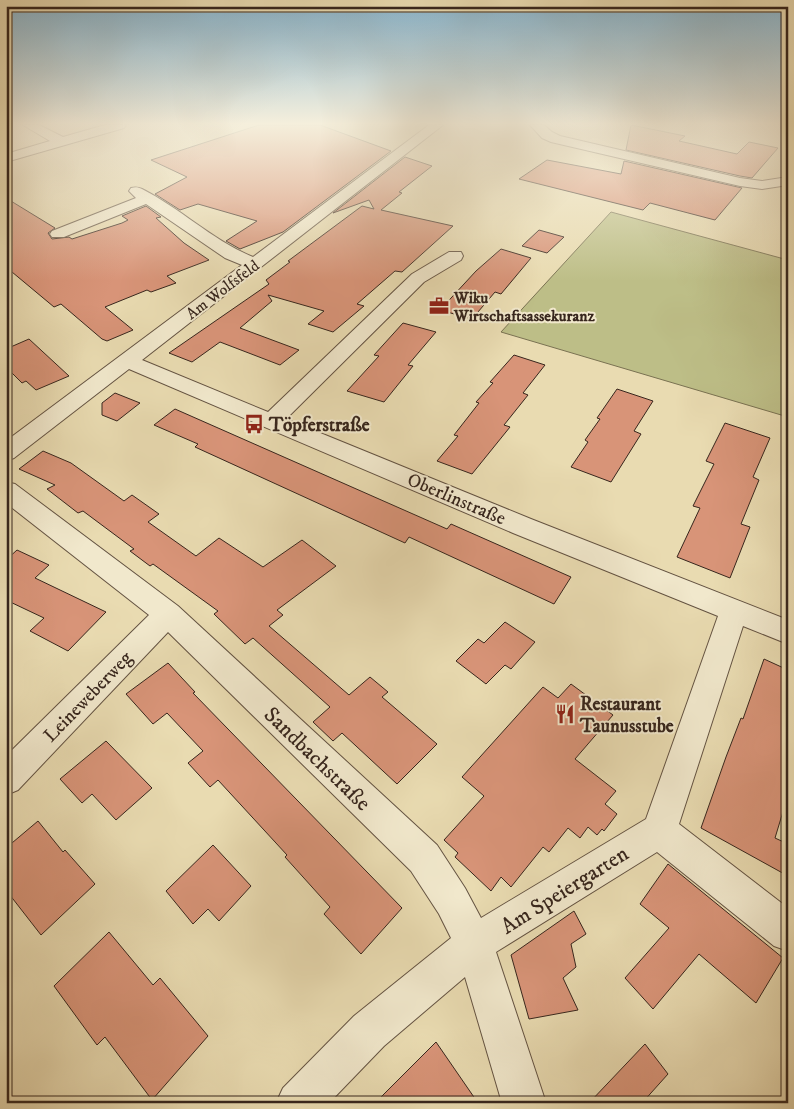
<svg xmlns="http://www.w3.org/2000/svg" width="794" height="1109" font-family="'IM FELL DW Pica',serif">
<style>
.green{fill:#bdbe87;stroke:#7a7252}
.building{fill:#d89478;stroke:#37261d}
.lines{fill:none;stroke-linecap:round;stroke-linejoin:round}
.minor-casing{stroke:#645342;stroke-width:2}
.minor{fill:#f1e8cc;fill-rule:evenodd}
.labels{text-anchor:middle;stroke-width:4;stroke-linejoin:round;paint-order:stroke}
.far-street-label{font-size:16px;fill:#37261d;stroke:#f1e8cc}
.far-poi-label{font-size:16px;font-weight:bold;fill:#37261d;stroke:#f1e8cc;text-anchor:start}
.poi-label{font-size:19px;font-weight:bold;fill:#37261d;stroke:#f1e8cc;text-anchor:start}
.street-label{font-size:19px;fill:#37261d;stroke:#f1e8cc}
.near-street-label{font-size:22px;fill:#37261d;stroke:#f1e8cc}
</style>
<rect width="100%" height="100%" fill="#e9dbb1"/>
<filter id="stains"><feTurbulence type="fractalNoise" baseFrequency=".004" numOctaves="4"/><feColorMatrix values="0 0 0 0 .2 0 0 0 0 .09 0 0 0 0 .02 0 0 0 .5 -.17"/></filter>
<radialGradient id="worn" r=".72"><stop offset=".6" stop-color="#630" stop-opacity="0"/><stop offset="1" stop-color="#630" stop-opacity=".3"/></radialGradient>
<path class="green" d="M611,212L788,260V417L501,332Z"/>
<g class="building">
<path d="M259,125H320L391,151L283,232L240,249L226,241L257,221L198,204L180,210L155,194L187,177L151,160Z"/>
<path d="M631,125L685,136L679,141L737,154L749,142L778,148L752,178L740,176L626,150Z"/>
<path d="M405,157L432,166L399,192L402,193L381,210L453,226L402,272L395,271L357,304L364,306L333,332L308,324L324,311L268,295L272,301L240,328L299,350L280,365L220,342L192,362L169,353L269,284L266,280L290,262L288,261L362,206L374,209L369,200L333,213Z"/>
<path d="M547,160L621,174L624,161L742,188L715,220L650,203L643,210L519,179Z"/>
<path d="M6,198L55,228L48,233L52,239L69,237L72,239L122,223L128,220L122,216L146,206L161,217L156,218L184,243L209,260L167,276L176,283L151,292L147,290L105,307L133,330L107,341L102,339L61,304L54,307L6,267Z"/>
<path d="M539,230L564,237L547,253L522,246Z"/>
<path d="M501,249L531,258L501,294L495,292L472,319L440,310L476,271Z"/>
<path d="M403,323L436,332L408,365L413,366L384,402L347,391L379,356L374,355Z"/>
<path d="M29,339L69,376L36,390L26,381L22,383L6,367V349Z"/>
<path d="M514,355L545,365L523,393L528,395L504,425L510,427L472,474L437,461L458,436L454,435L479,403L476,402L493,383L490,382Z"/>
<path d="M617,389L653,401L634,431L641,434L611,482L571,467L588,442L585,440L600,419L597,418Z"/>
<path d="M115,393L140,403L117,421L102,415V403Z"/>
<path d="M175,409L447,529L451,524L571,577L554,604L409,537L405,543L195,447L198,444L154,425Z"/>
<path d="M725,423L770,438L753,477L759,480L741,524L750,527L730,578L677,557L700,508L693,506L714,464L706,461Z"/>
<path d="M43,451L71,463L124,501L132,495L159,514L148,522L196,556L219,538L263,567L302,540L336,566L277,610L283,615L269,626L349,695L370,677L388,692L382,697L437,744L397,784L342,733L333,741L313,722L330,707L253,638L245,644L214,614L218,611L153,564L150,566L130,551L134,549L83,511L78,513L47,489L55,485L19,469Z"/>
<path d="M17,550L49,565L35,578L106,612L68,651L30,631L44,618L6,600V560Z"/>
<path d="M505,622L535,642L511,669L505,665L486,684L456,661L478,639L484,643Z"/>
<path d="M764,659L788,670V795L775,838L788,844V876L701,828L726,757L741,718L743,719Z"/>
<path d="M168,663L195,692L193,693L402,908L361,954L324,914L330,907L285,857L287,855L218,780L210,787L188,763L203,751L167,713L153,724L126,694Z"/>
<path d="M571,684L613,715L575,759L616,791L605,804L617,814L604,831L602,829L597,835L588,827L580,838L568,828L549,852L543,847L511,887L501,877L491,891L455,857L458,853L444,840L484,796L462,777L543,687L558,698Z"/>
<path d="M106,741L152,788L116,820L92,794L82,803L60,779Z"/>
<path d="M38,821L63,852L65,850L95,884L41,935L6,890V848Z"/>
<path d="M213,845L251,886L219,921L208,909L193,924L166,891Z"/>
<path d="M668,864L783,958L756,1003L699,954L653,1009L625,978L669,928L640,904Z"/>
<path d="M574,911L586,934L571,944L576,967L563,978L578,1010L529,1019L511,955Z"/>
<path d="M109,932L153,985L160,978L208,1036L152,1100L105,1037L97,1045L54,986Z"/>
<path d="M436,1042L478,1103H375Z"/>
<path d="M645,1044L668,1074L642,1103H589Z"/>
</g>
<g class="lines">
<defs>
<g id="minor">
<path d="M23,125H39L63,137L105,125H126L124,128L6,162V154L50,141Z"/>
<path d="M429,125H443L142,360L268,412L412,274L449,252H461L463,256L461,260L424,282L286,419L531,519L788,620V644L743,626L679,824L788,908V951L774,946L657,852L496,952L546,1103H502L465,977L384,1046L329,1103H276L283,1088L354,1016L451,938L439,914L411,871L168,632L18,790L6,795V756L149,615L6,503V482L15,484L178,606L437,845L465,888L481,918L646,819L718,616L513,533L129,369L14,458L6,461V441L242,265L225,258L146,204L64,237H52L50,234L52,231L136,198L129,191L131,188C135,187 138,187 142,189C180,208 212,240 253,257Z"/>
<path d="M530,125H544L552,132L560,136L740,178L762,181L788,177V185L762,189L740,186L551,142L542,138Z"/>
</g>
</defs>
<use href="#minor" class="minor-casing"/>
<use href="#minor" class="minor"/>
</g>
<linearGradient id="sky" x2="0" y2="1"><stop stop-color="#88b7d2"/><stop offset="0.44" stop-color="#f5efdc"/><stop offset="1" stop-color="#f5efdc" stop-opacity="0"/></linearGradient>
<rect width="794" height="281" fill="url(#sky)"/>
<defs>
<symbol id="office-bare" viewBox="-9 -9 18 18"><path d="M-6-3h4V-5.5h4V-3h4V5H-6ZM-1-4.5V-3h2v-1.5ZM-6 0V1H6V0Z" fill="#8f2418" stroke="#f1e8cc" stroke-width="2.5" paint-order="stroke"/></symbol>
<symbol id="bus-bare" viewBox="-9 -9 18 18"><path d="M-5-6H5V4H4V6H2V4H-2V6H-4V4H-5ZM-3.5-4V0h7V-4ZM-3.5 1.2v1.5H-2V1.2ZM2 1.2v1.5H3.5V1.2Z" fill="#8f2418" stroke="#f1e8cc" stroke-width="2.5" paint-order="stroke"/></symbol>
<symbol id="restaurant-bare" viewBox="-9 -9 18 18"><path d="M-5-6h1v4h1v-4h1v4h1v-4h1v5L-1.5 .5V6h-2V.5L-5-1ZM5-6V6H3V1.5H1.5Q1.5-4 5-6Z" fill="#8f2418" stroke="#f1e8cc" stroke-width="2.5" paint-order="stroke"/></symbol>
</defs>
<g fill-rule="evenodd">
<use href="#office-bare" x="425" y="292" width="28" height="28"/>
<use href="#bus-bare" x="240" y="410" width="28" height="28"/>
<use href="#restaurant-bare" x="551" y="700" width="28" height="28"/>
</g>
<g class="labels">
<g class="far-street-label">
<text transform="translate(222 289) rotate(-37)" y="6">Am Wolfsfeld</text>
</g>
<g class="far-poi-label">
<text x="454" y="303">Wiku<tspan x="454" dy="18">Wirtschaftsassekuranz</tspan></text>
</g>
<g class="poi-label">
<text x="269" y="431">Töpferstraße</text>
<text x="580" y="710">Restaurant<tspan x="580" dy="22">Taunusstube</tspan></text>
</g>
<g class="street-label">
<text transform="translate(457 498) rotate(23)" y="7">Oberlinstraße</text>
<text transform="translate(87 696) rotate(-46)" y="7">Leineweberweg</text>
</g>
<g class="near-street-label">
<text transform="translate(318 758) rotate(44)" y="8">Sandbachstraße</text>
<text transform="translate(564 889) rotate(-32)" y="8">Am Speiergarten</text>
</g>
</g>
<rect width="794" height="1109" fill="none" stroke="#e9dbb1" stroke-width="25"/>
<rect x="8" y="8" width="779" height="1094" fill="none" stroke="#37261d" stroke-width="2.5"/>
<rect x="12" y="12" width="769" height="1084" fill="none" stroke="#37261d"/>
<rect width="100%" height="100%" filter="url(#stains)"/>
<rect width="100%" height="100%" fill="url(#worn)"/>
</svg>
